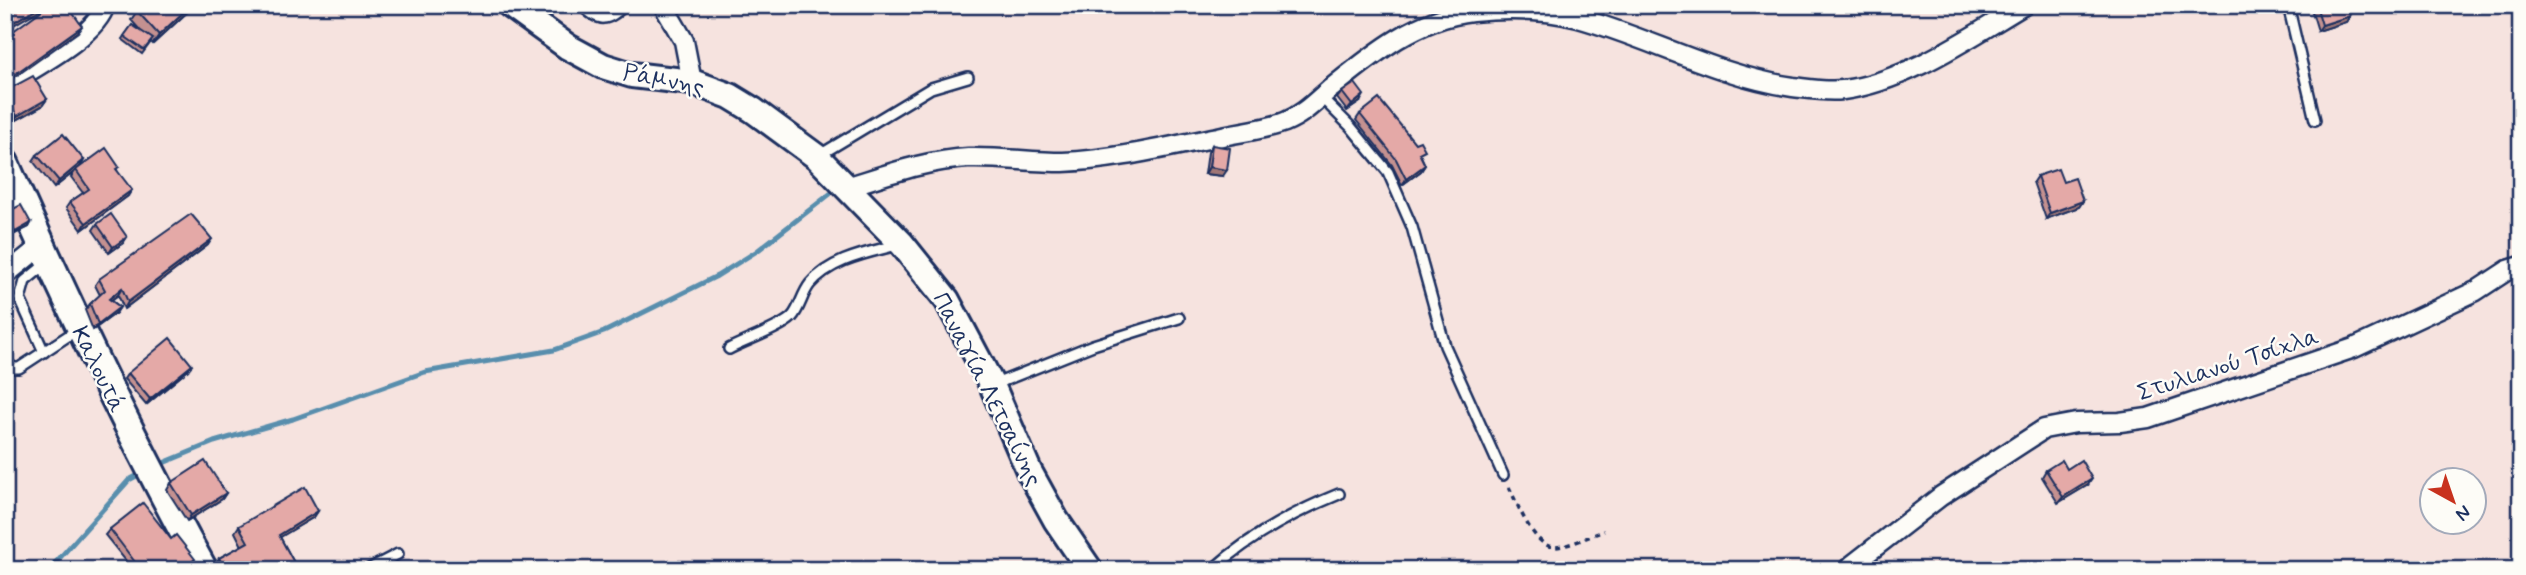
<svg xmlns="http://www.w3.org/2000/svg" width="2526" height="575" font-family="Mynerve,sans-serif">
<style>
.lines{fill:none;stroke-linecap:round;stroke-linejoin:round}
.stream{stroke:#588ead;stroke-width:5}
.service-casing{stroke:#1b2f5e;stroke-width:14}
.minor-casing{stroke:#1b2f5e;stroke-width:23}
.secondary-casing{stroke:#1b2f5e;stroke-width:30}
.primary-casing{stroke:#1b2f5e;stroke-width:32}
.path{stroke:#1b2f5e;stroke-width:3.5;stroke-dasharray:5 5;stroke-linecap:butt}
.service{stroke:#fdfcf7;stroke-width:9}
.minor{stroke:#fdfcf7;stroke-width:18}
.secondary{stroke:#fdfcf7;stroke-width:24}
.primary{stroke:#fdfcf7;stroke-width:26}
.wall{fill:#c49190;stroke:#1b2f5e;stroke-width:2}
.shaded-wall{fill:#a07675;stroke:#1b2f5e;stroke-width:2}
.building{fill:#e4a9a7;stroke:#1b2f5e;stroke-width:2}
.labels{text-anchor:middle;stroke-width:5;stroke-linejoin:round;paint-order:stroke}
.street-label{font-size:24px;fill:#1b2f5e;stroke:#fdfcf7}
</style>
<rect width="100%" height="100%" fill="#f6e3df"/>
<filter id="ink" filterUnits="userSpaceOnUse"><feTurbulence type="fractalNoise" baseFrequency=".0143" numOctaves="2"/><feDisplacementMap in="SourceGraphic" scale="14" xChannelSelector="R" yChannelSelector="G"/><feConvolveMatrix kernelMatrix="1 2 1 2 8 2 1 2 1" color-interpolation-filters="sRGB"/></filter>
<g filter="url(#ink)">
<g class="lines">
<g class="stream">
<path d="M156,466L214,442L293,419L425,372L554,350L604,332L717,276L757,251L830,194"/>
<path d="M49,570L129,480L144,472"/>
</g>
<defs>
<g id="service">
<path d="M581,5C601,23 606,22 625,5"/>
<path d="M2288,5L2315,120"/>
<path d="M1321,97L1351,127L1388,172L1412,227L1445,346L1503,475"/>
<path d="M818,156L931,88L968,77"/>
<path d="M729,349C744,341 781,328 792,317C800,308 802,294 810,284C831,259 867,253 897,245"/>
<path d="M44,352L20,299L25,281L46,264"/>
<path d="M5,362L14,368H19L77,330"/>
<path d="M993,385L1093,345L1179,318"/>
<path d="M367,570L398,554"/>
<path d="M1212,570C1250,536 1292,513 1339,494"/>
</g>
<g id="minor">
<path d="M663,5L684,41L692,82"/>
<path d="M5,86C33,68 97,36 105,5"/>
<path d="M846,187C886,175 927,160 968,158C1000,157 1031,162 1063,162C1114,160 1167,147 1218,137C1239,132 1264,130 1285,122C1303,115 1316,101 1330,89C1372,55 1416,18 1472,12C1505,9 1545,9 1578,18C1650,38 1718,76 1793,87C1810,89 1826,92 1843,90C1906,82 1970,37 2024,5"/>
<path d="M5,275L41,246"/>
<path d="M1850,570L1852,565L1941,496L2044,429L2076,423L2120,422L2148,418L2354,348L2476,291L2508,270L2521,266"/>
</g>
<path id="secondary" d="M510,5L568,47L603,66L632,75L692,82L730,96L753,110L817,157L902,244L947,300L992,385L1029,471L1056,520L1090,570"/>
<path id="primary" d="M5,163C66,301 130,437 204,570"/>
</defs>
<use href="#service" class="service-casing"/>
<use href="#minor" class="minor-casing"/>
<use href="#secondary" class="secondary-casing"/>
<use href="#primary" class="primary-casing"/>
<path class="path" d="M1509,487C1517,503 1534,548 1555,547C1571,546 1589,536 1604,531"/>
<use href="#service" class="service"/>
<use href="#minor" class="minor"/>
<use href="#secondary" class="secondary"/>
<use href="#primary" class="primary"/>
</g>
<g class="wall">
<path d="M121,5H130L125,10Z"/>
<path d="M195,5L153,44L151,42L142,54L122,39L132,25L140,30L131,20L137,11Z"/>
<path d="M2310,5H2347L2350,16L2346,22L2318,31Z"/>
<path d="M5,91L47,99L42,106L13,122L5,108Z"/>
<path d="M1342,92L1360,102L1347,111L1337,98Z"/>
<path d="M1360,114L1421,156L1425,165L1421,171L1402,185L1392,165L1356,120Z"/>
<path d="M1212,145L1223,176L1205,174L1208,152Z"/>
<path d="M37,155L84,160L80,167L54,188L33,161Z"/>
<path d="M76,170H117L128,196L82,230L66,208L70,202L83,193L71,177Z"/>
<path d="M2037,176L2063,182L2083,201L2079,207L2046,219L2033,182Z"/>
<path d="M5,213L31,223L29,227L13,235L5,220Z"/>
<path d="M97,224L127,237L123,243L109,253L93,230Z"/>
<path d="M208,245L124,309L118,295L111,300L120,307L116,313L93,330L85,310L90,304L100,295L95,285L99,279Z"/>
<path d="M187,371L146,405L124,379L128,373Z"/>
<path d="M2067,469L2088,485L2058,503L2042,477L2046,470Z"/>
<path d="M171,483L226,493L222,499L187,521L167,490Z"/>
<path d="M318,511L314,517L280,537L298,570H218L215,564L219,558L242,546L235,532L239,526Z"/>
<path d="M110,529L191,566H130L105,535Z"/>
</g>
<g class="shaded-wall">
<path d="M42,5H48L5,30V27Z"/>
<path d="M191,5H195L153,44L159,35Z"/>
<path d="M2350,16L2346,22L2318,31L2322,25Z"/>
<path d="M82,26L78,32L5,84L8,79Z"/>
<path d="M1364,95L1360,102L1347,111L1352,105Z"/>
<path d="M47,99L42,106L13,122L17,116Z"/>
<path d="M84,160L80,167L54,188L59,181Z"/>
<path d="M1425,165L1421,171L1402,185L1406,179Z"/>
<path d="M1209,167L1227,170L1223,176L1205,174Z"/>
<path d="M132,190L128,196L82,230L86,223Z"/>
<path d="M2083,201L2079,207L2046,219L2050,213Z"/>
<path d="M31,223L29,227L13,235L15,232Z"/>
<path d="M127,237L123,243L109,253L113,247Z"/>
<path d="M212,239L208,245L124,309L128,302Z"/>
<path d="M122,288L118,295L105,305L109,299Z"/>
<path d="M120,307L116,313L93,330L98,324Z"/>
<path d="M192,365L187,371L146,405L150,399Z"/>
<path d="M2092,479L2088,485L2058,503L2063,497Z"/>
<path d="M226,493L222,499L187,521L191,515Z"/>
<path d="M318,511L314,517L274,541L279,535Z"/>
<path d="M195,559L191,566L185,570H182Z"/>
</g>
<g class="building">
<path d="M5,5H42L5,27Z"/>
<path d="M49,5H67L82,26L8,79L5,75V37Z"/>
<path d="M144,5H191L159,35L137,11Z"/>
<path d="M2316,5H2347L2350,16L2322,25Z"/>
<path d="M132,25L153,39L144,50L124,36Z"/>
<path d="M33,76L47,99L17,116L5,94V91Z"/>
<path d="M1355,83L1364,95L1352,105L1342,92Z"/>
<path d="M1379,99L1415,143L1420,141L1425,150L1419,153L1425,165L1406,179L1396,159L1360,114Z"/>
<path d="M63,134L84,160L59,181L37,155Z"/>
<path d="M1212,145L1230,148L1227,170L1209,167Z"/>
<path d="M106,148L119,167L116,169L132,190L86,223L70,202L89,189L76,170Z"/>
<path d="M2058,169L2063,182L2075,178L2083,201L2050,213L2037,176Z"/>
<path d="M21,205L31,223L15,232L5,213Z"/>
<path d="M111,214L127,237L113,247L97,224Z"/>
<path d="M191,214L212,239L128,302L122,288L109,299L120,307L98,324L90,304L105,290L99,279Z"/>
<path d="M170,338L192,365L150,399L128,373Z"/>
<path d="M2062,460L2067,469L2081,460L2092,479L2063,497L2046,470Z"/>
<path d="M205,461L226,493L191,515L171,483Z"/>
<path d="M305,487L318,511L279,535L298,570H226L219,558L248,542L239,526Z"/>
<path d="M143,503L171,539L176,535L195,559L182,570H125L135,562L110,529Z"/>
</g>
</g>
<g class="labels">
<g class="street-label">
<text transform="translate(664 79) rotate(11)" y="8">Ράμνης</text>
<text transform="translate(2228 364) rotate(-18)" y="8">Στυλιανού Τσίχλα</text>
<text transform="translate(99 369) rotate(64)" y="8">Καλουτά</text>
<text transform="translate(988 389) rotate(63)" y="8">Παναγία Λετσαίνης</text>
</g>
</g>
<rect width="2526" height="575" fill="none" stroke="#fdfcf7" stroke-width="28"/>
<rect x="14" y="14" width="2498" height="547" fill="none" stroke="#1b2f5e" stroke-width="2.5" filter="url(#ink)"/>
<g transform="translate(2453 501) rotate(140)"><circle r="33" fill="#fdfcf7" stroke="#a3aaba" stroke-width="2"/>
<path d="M0-5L12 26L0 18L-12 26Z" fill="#c8321e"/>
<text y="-10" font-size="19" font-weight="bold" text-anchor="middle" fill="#1b2f5e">N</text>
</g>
</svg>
